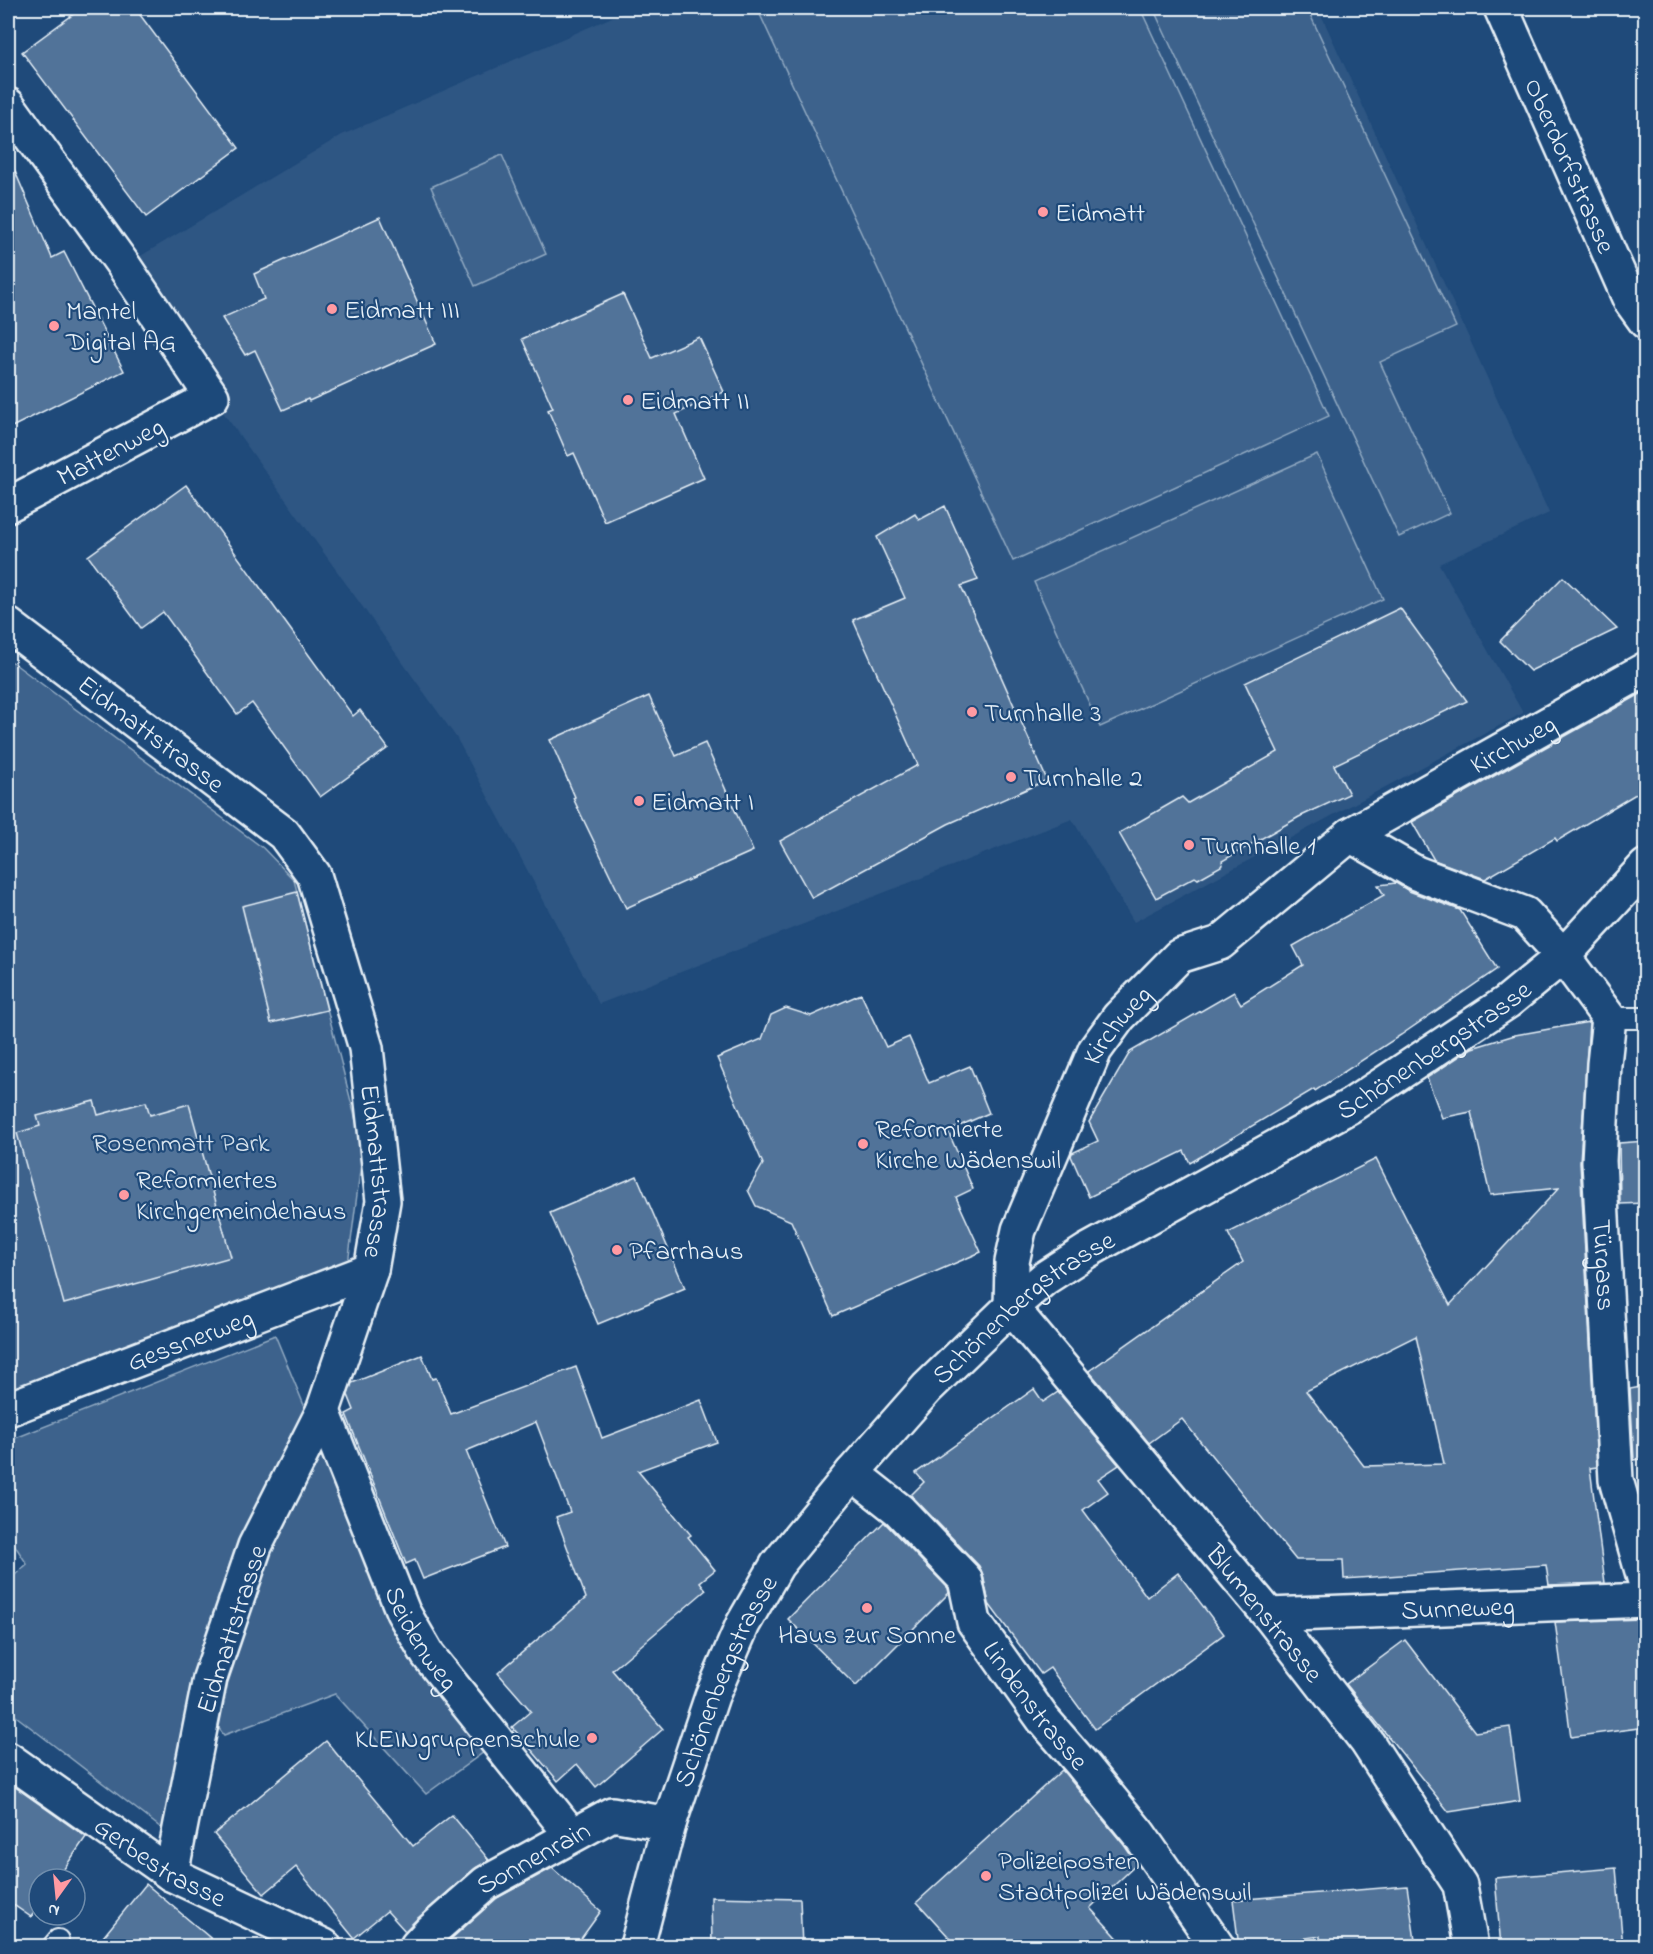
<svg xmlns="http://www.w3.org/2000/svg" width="1653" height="1954" font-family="'Indie Flower',sans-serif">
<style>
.built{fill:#2e5683}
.green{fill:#3c628c;stroke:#92aac2;stroke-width:1.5}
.building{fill:#517399;stroke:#e8f1f8;stroke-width:1.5;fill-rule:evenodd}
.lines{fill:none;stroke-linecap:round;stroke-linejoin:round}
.lane-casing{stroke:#e8f1f8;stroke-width:24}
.street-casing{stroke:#e8f1f8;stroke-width:38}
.secondary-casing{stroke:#e8f1f8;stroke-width:38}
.lane{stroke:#1f4a7a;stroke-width:20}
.street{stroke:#1f4a7a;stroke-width:33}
.secondary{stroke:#1f4a7a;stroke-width:33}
.poi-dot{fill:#ff9aa2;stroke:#1f4a7a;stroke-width:2}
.labels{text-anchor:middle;stroke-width:4.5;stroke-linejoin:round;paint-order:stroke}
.street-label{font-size:27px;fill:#e8f1f8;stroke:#1f4a7a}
.poi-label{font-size:27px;fill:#e8f1f8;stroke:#1f4a7a;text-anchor:start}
.park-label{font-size:27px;fill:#d7e3ed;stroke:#1f4a7a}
</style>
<rect width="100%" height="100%" fill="#1f4a7a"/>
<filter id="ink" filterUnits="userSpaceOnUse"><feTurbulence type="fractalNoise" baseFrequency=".0167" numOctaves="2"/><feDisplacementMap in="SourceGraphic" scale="12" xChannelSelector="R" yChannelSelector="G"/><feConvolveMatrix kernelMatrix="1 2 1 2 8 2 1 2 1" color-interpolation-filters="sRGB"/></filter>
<g filter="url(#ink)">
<path class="built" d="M633,8H1318L1549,513L1439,564L1523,713L1134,922L1072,819L599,1004L456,737L212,397L124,266L342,135Z"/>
<g class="green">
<path d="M757,8H1140L1329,416L1013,561Z"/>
<path d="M1153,8H1307L1456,327L1380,362L1450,513L1399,537Z"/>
<path d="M502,155L546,254L475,286L431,187Z"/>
<path d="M1317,454L1383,599L1100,727L1034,582Z"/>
<path d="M8,659L263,848L294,880L363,1148L348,1264L8,1396Z"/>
<path d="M275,1335L404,1648L488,1749L426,1794L335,1694L224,1735L194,1696L165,1831L8,1710V1581L27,1564L8,1535V1441Z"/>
</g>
<g class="building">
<path d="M82,8H135L239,148L146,217L22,52Z"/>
<path d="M8,155L52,258L64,252L124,371L8,429Z"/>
<path d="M380,217L436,344L309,401L308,399L283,410L255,350L245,355L222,318L264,299L254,274Z"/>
<path d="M623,294L652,358L699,337L724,392L676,414L704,478L605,522L574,453L568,456L548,410L553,408L522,339Z"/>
<path d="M186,485L353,716L360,710L388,748L320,797L252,703L237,714L163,612L141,628L88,556Z"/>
<path d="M945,506L978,580L961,586L1047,780L948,824L812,898L780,841L918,765L853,620L905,598L877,537L915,514L919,520Z"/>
<path d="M1563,577L1617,629L1530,671L1500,641Z"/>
<path d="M1400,608L1467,701L1334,765L1349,794L1299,817L1222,861L1223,865L1198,879L1195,877L1156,898L1119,833L1182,797L1188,803L1278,752L1245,683Z"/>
<path d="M1646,691V788L1557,841L1555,838L1485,879L1434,860L1412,822Z"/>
<path d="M649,696L676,756L705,743L753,851L626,908L573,798L575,797L550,740Z"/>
<path d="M1396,883L1409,891L1460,910L1497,969L1401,1035L1315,1091L1314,1089L1190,1163L1184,1151L1089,1197L1071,1156L1072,1153L1098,1141L1089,1122L1130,1052L1234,992L1241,1004L1303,965L1293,946L1384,895L1378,885Z"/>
<path d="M297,892L327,1010L271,1023L242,906Z"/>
<path d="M861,994L886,1047L909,1037L929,1083L970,1066L989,1113L948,1131L973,1189L956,1197L981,1252L833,1316L791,1221L756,1206L748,1190L763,1164L717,1058L762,1039L771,1015L786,1008L811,1016Z"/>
<path d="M1589,1022L1580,1162L1597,1467L1590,1468L1605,1583L1549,1585L1546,1565L1344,1579L1343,1560H1296L1182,1419L1149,1443L1089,1371L1243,1262L1228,1233L1376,1159L1450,1305L1559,1188L1490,1195L1471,1112L1442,1118L1427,1078L1472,1048L1515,1035ZM1416,1336L1444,1464L1364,1466L1306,1391Z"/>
<path d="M94,1101L98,1115L146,1102L150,1115L189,1104L231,1257L64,1304L17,1133L40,1126L37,1116Z"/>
<path d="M1646,1141V1203L1620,1204L1619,1143Z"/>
<path d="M637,1176L685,1288L598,1324L550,1213Z"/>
<path d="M422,1355L432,1379L436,1378L451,1414L576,1367L602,1438L701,1400L717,1442L638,1471L691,1535L688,1537L715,1570L700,1582L706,1590L612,1670L663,1729L596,1787L577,1764L558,1781L512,1727L531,1711L498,1673L586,1598L556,1517L570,1512L536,1422L466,1451L505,1547L423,1579L415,1560L406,1564L346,1414L354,1410L348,1395L352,1383Z"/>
<path d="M1646,1386V1458L1634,1460L1630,1389Z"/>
<path d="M1034,1389L1043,1402L1058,1392L1119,1465L1098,1479L1108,1492L1083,1510L1147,1597L1178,1573L1224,1634L1095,1729L1050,1668L1041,1674L989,1604L983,1575L979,1566L911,1495L924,1482L916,1473Z"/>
<path d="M884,1522L948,1588L949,1593L856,1686L788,1619Z"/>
<path d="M1643,1619L1646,1635V1727L1571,1737L1555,1622Z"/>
<path d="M1405,1640L1475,1732L1510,1727L1520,1801L1449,1812L1346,1684Z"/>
<path d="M326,1741L413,1846L452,1815L489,1860L474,1869L418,1918L405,1931L387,1911L354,1938L296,1867L264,1894L214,1834Z"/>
<path d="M1062,1770L1124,1845L1137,1864L1090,1908L1126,1947H958L917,1902Z"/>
<path d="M8,1782L86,1837L57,1879H39V1906L31,1917L8,1901Z"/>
<path d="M552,1868L601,1911L575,1947H442L497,1898Z"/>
<path d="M1616,1868L1623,1947H1501L1495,1878Z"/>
<path d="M146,1884L221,1947H95Z"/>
<path d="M1407,1886L1416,1947H1321L1320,1936L1239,1947L1233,1900Z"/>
<path d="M711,1897L800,1899L802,1947H712Z"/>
</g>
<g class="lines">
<defs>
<g id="lane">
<path d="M1609,1018H1646"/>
<path d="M53,1946L58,1940"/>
</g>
<g id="street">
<path id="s1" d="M1501,8L1630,300L1646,322"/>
<path d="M8,105L124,266L212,397L8,505"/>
<path id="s2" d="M8,625L284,834L314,875L366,1048L383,1201L371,1270L323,1411L255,1546L210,1678L171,1874"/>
<path id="s3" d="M1350,835L1416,873L1525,914L1563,956L1609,1018L1604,1064L1599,1161L1616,1480L1646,1585"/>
<path id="s4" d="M8,1409L371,1270"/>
<path id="s5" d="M323,1411L403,1612L428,1655L571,1834"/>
<path id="s6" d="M852,1473L899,1510L965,1579L974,1622L1043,1719L1082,1764L1139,1834L1217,1946"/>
<path id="s7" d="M1269,1615L1646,1600"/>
<path id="s8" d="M8,1759L171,1874L324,1946"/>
<path id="s9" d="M417,1946L430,1932L486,1883L612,1814L669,1824"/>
<path id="s10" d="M1471,1946L1460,1885L1367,1742L1269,1615L1011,1307L1012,1262L1019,1230L1095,1050L1119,1017L1179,956L1220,943L1350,835L1646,669"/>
</g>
<g id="secondary">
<path id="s11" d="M637,1946L669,1824L712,1696L743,1624L777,1565L852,1473L927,1388L1011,1307L1045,1278L1087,1251L1350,1106L1507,1002L1563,956L1646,866"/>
</g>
</defs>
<use href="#lane" class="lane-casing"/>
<use href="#street" class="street-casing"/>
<use href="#secondary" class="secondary-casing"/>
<use href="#lane" class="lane"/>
<use href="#street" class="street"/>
<use href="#secondary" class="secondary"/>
</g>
</g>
<g class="poi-dot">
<circle cx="1043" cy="212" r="6"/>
<circle cx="332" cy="309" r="6"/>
<circle cx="54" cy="326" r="6"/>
<circle cx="628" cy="400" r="6"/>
<circle cx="972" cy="712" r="6"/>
<circle cx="1011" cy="777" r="6"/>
<circle cx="639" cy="801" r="6"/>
<circle cx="1189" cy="845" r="6"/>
<circle cx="863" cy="1144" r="6"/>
<circle cx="124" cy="1195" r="6"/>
<circle cx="617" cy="1250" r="6"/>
<circle cx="867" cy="1608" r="6"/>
<circle cx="592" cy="1738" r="6"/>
<circle cx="986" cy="1876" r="6"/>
</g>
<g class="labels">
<g class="street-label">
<text dy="9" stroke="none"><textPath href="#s1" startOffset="172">Oberdorfstrasse</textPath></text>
<text transform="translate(110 451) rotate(-28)" y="9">Mattenweg</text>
<text dy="9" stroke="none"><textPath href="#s2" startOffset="180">Eidmattstrasse</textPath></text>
<text dy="9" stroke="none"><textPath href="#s10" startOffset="1593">Kirchweg</textPath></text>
<text dy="9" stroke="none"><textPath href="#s10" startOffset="1101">Kirchweg</textPath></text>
<text dy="9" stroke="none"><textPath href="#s11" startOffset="1252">Schönenbergstrasse</textPath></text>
<text dy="9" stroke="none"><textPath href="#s2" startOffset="702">Eidmattstrasse</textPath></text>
<text dy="9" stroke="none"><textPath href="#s3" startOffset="574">Türgass</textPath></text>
<text dy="9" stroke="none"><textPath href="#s11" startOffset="766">Schönenbergstrasse</textPath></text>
<text dy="9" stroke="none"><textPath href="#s4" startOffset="195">Gessnerweg</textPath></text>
<text dy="9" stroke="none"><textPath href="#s7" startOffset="189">Sunneweg</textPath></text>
<text transform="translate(1265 1613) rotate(51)" y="9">Blumenstrasse</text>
<text transform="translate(231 1629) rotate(-72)" y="9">Eidmattstrasse</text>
<text dy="9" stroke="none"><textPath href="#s5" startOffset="248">Seidenweg</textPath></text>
<text dy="9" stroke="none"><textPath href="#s11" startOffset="280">Schönenbergstrasse</textPath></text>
<text dy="9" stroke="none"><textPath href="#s6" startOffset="303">Lindenstrasse</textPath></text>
<text dy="9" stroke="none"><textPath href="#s9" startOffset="147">Sonnenrain</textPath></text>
<text dy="9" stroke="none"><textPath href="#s8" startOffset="184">Gerbestrasse</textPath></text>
</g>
<g class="poi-label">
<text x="1055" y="221">Eidmatt</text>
<text x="344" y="318">Eidmatt III</text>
<text x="66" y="319">Mantel<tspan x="66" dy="31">Digital AG</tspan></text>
<text x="640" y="409">Eidmatt II</text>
<text x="984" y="721">Turnhalle 3</text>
<text x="1023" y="786">Turnhalle 2</text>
<text x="651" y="810">Eidmatt I</text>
<text x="1201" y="854">Turnhalle 1</text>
<text x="875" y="1137">Reformierte<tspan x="875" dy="31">Kirche Wädenswil</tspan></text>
<text x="136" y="1188">Reformiertes<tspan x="136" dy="31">Kirchgemeindehaus</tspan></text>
<text x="629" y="1259">Pfarrhaus</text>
<text x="867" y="1643" text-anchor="middle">Haus zur Sonne</text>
<text x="580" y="1747" text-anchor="end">KLEINgruppenschule</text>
<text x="998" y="1869">Polizeiposten<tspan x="998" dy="31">Stadtpolizei Wädenswil</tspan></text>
</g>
<g class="park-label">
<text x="181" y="1151">Rosenmatt Park</text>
</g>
</g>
<rect width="1653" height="1954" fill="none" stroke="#1f4a7a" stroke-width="30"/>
<rect x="15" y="15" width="1623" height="1924" fill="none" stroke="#e8f1f8" stroke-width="2" filter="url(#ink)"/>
<g transform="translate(57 1897) rotate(195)"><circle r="28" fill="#1f4a7a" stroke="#6f8dac" stroke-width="1.5"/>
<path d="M0-4.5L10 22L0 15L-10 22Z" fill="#ff9aa2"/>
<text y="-9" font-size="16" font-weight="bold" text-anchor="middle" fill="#e8f1f8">N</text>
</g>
</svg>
